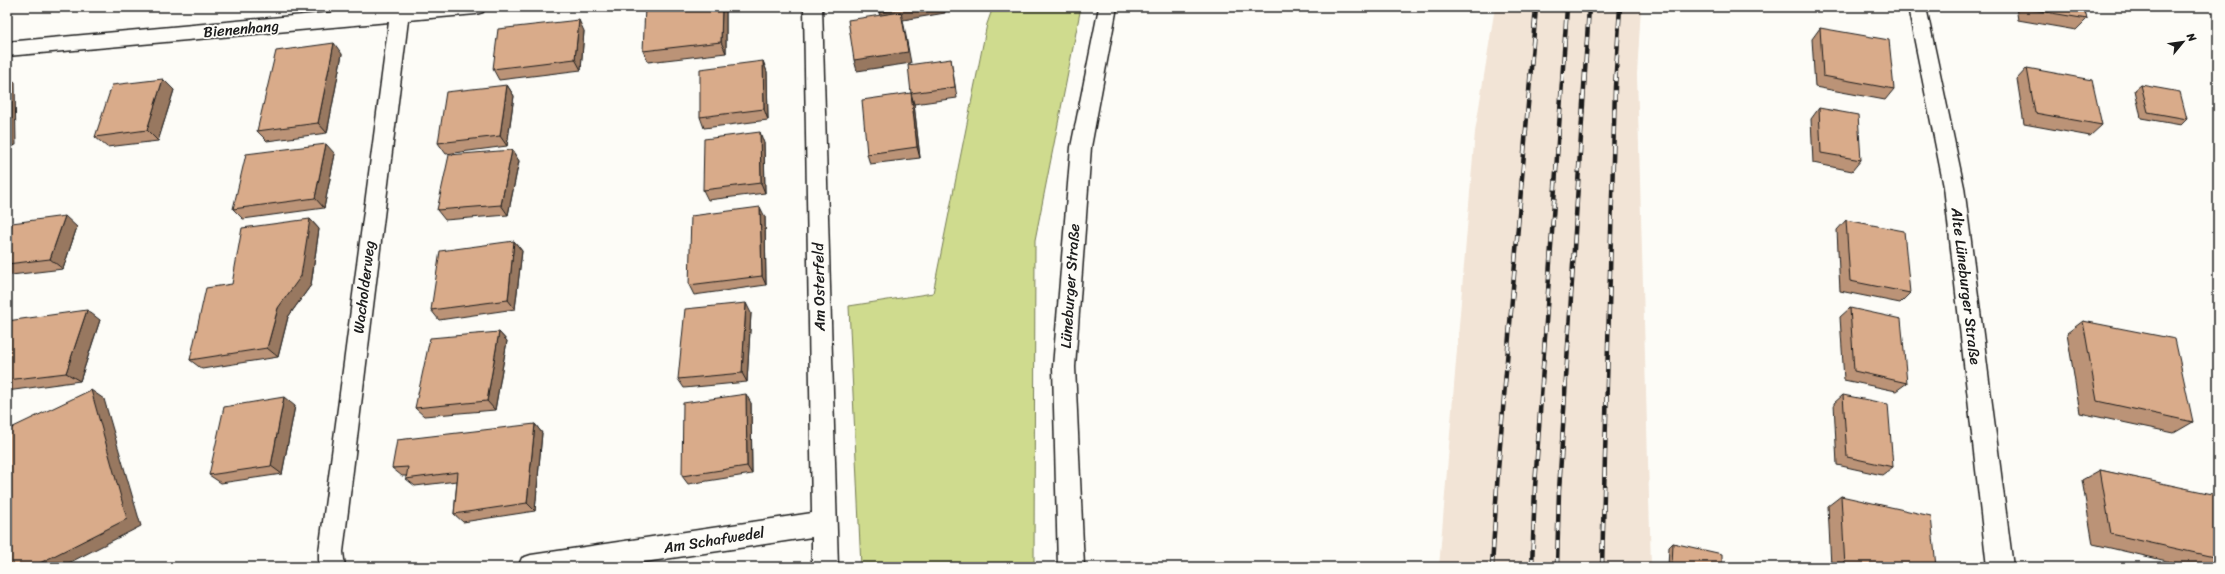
<svg xmlns="http://www.w3.org/2000/svg" width="2225" height="574" font-family="Sriracha,sans-serif">
<style>
.built{fill:#f2e4d6}
.green{fill:#cfdb8e;stroke:#767c55}
.lines{fill:none;stroke-linecap:round;stroke-linejoin:round}
.minor-casing{stroke:#1c1c1c;stroke-width:3}
.secondary-casing{stroke:#1c1c1c;stroke-width:3}
.minor{fill:#fdfcf7;fill-rule:evenodd}
.secondary{fill:#fdfcf7;fill-rule:evenodd}
.rail-casing{stroke:#1c1c1c;stroke-width:4.5}
.rail{stroke:#fdfcf7;stroke-width:3;stroke-dasharray:9;stroke-linecap:butt}
.wall{fill:#bb9377;stroke:#1c1c1c}
.shaded-wall{fill:#987861;stroke:#1c1c1c}
.building{fill:#d9ab8a;stroke:#1c1c1c}
.labels{text-anchor:middle;stroke-width:3.5;stroke-linejoin:round;paint-order:stroke}
.street-label{font-size:15px;fill:#1c1c1c;stroke:#fdfcf7}
</style>
<rect width="100%" height="100%" fill="#fdfcf7"/>
<filter id="ink" filterUnits="userSpaceOnUse"><feTurbulence type="fractalNoise" baseFrequency=".025" numOctaves="2"/><feDisplacementMap in="SourceGraphic" scale="8" xChannelSelector="R" yChannelSelector="G"/><feConvolveMatrix kernelMatrix="1 2 1 2 8 2 1 2 1" color-interpolation-filters="sRGB"/></filter>
<g filter="url(#ink)">
<path class="built" d="M1495,7H1641L1637,75L1651,567H1439L1475,132Z"/>
<path class="green" d="M993,7H1081L1035,240L1034,567H861L849,306L933,293L987,24Z"/>
<g class="lines">
<defs>
<g id="minor">
<path d="M485,7L483,12L476,14L408,20L343,552L345,567H319V552L389,22L7,56V42L391,7Z"/>
<path d="M804,7H822L838,567H812V537L611,567H518L522,558L531,555L812,513Z"/>
<path d="M1908,7H1926L1964,187L2013,567H1987L1944,187Z"/>
</g>
<path id="secondary" d="M1099,7H1117L1091,147L1075,367L1084,567H1058L1053,367L1071,147Z"/>
</defs>
<use href="#minor" class="minor-casing"/>
<use href="#secondary" class="secondary-casing"/>
<use href="#minor" class="minor"/>
<use href="#secondary" class="secondary"/>
<defs>
<g id="rail">
<path d="M1492,567L1498,470L1536,7"/>
<path d="M1532,567L1535,487L1567,7"/>
<path d="M1557,567L1559,491L1589,7"/>
<path d="M1602,567L1615,87L1620,7"/>
</g>
</defs>
<use href="#rail" class="rail-casing"/>
<use href="#rail" class="rail"/>
</g>
<g class="wall">
<path d="M2016,7H2084L2087,19L2076,30L2018,20Z"/>
<path d="M726,8V53L648,62L643,51Z"/>
<path d="M1820,28L1894,89L1885,100L1815,87L1812,39Z"/>
<path d="M584,31L581,70L499,80L493,69Z"/>
<path d="M342,54L327,133L267,141L257,131Z"/>
<path d="M951,59L957,98L914,104L920,158L870,164L867,154L911,93Z"/>
<path d="M763,61L767,72L768,120L704,128L700,117Z"/>
<path d="M2027,68L2102,125L2090,136L2024,124L2017,79Z"/>
<path d="M507,85L514,96L507,146L446,154L438,143Z"/>
<path d="M2141,85L2187,119L2181,125L2141,118L2135,90Z"/>
<path d="M174,90L158,141L107,147L95,137Z"/>
<path d="M1819,108L1861,160L1852,171L1813,163L1811,119Z"/>
<path d="M764,143L765,193L708,200L703,190Z"/>
<path d="M512,150L519,161L508,215L445,220L437,210Z"/>
<path d="M335,154L324,208L243,219L233,209Z"/>
<path d="M765,217L766,285L694,295L689,285Z"/>
<path d="M310,219L319,229L311,285L288,317L278,357L202,369L190,360L232,284Z"/>
<path d="M1846,220L1910,293L1900,303L1840,291L1837,230Z"/>
<path d="M77,227L63,269L11,275L7,272V238Z"/>
<path d="M514,241L522,251L515,309L439,320L431,310Z"/>
<path d="M1850,308L1907,383L1896,391L1844,380L1840,317Z"/>
<path d="M751,313L747,382L684,388L678,379Z"/>
<path d="M100,320L80,381L7,391V321Z"/>
<path d="M2083,321L2193,422L2174,433L2080,413L2067,333Z"/>
<path d="M499,332L507,341L495,410L424,416L415,408Z"/>
<path d="M1843,395L1893,467L1882,475L1837,465L1834,403Z"/>
<path d="M751,403L752,474L688,484L682,476Z"/>
<path d="M295,406L282,474L221,483L209,475Z"/>
<path d="M535,424L542,433L535,511L463,522L454,514L457,481L415,486L406,479V476H402L392,468Z"/>
<path d="M2100,470L2218,498V567H2193L2093,544L2082,480Z"/>
<path d="M1841,496L1936,567H1831L1828,506Z"/>
<path d="M1673,543L1722,567H1668L1669,547Z"/>
</g>
<g class="shaded-wall">
<path d="M7,7H9V10L7,11Z"/>
<path d="M722,7H726V53L721,42Z"/>
<path d="M909,7H944L945,13L903,20L911,63L857,71L854,60L881,23L879,12Z"/>
<path d="M579,20L584,31L581,70L575,59Z"/>
<path d="M334,43L342,54L327,133L318,123Z"/>
<path d="M763,61L767,72L768,120L764,109Z"/>
<path d="M7,76L15,82L16,145L7,148Z"/>
<path d="M163,79L174,90L158,141L147,130Z"/>
<path d="M507,85L514,96L507,146L500,136Z"/>
<path d="M911,93L914,104L920,158L917,147Z"/>
<path d="M760,132L764,143L765,193L761,183Z"/>
<path d="M326,144L335,154L324,208L315,198Z"/>
<path d="M512,150L519,161L508,215L501,205Z"/>
<path d="M760,207L765,217L766,285L762,276Z"/>
<path d="M65,216L77,227L63,269L50,259Z"/>
<path d="M310,219L319,229L311,285L288,317L278,357L267,348L278,308Z"/>
<path d="M514,241L522,251L515,309L508,300Z"/>
<path d="M746,303L751,313L747,382L742,373Z"/>
<path d="M87,310L100,320L80,381L66,373Z"/>
<path d="M499,332L507,341L495,410L487,401Z"/>
<path d="M91,390L104,399L141,526L61,567H32Z"/>
<path d="M746,394L751,403L752,474L747,466Z"/>
<path d="M284,397L295,406L282,474L271,466Z"/>
<path d="M535,424L542,433L535,511L527,503Z"/>
</g>
<g class="building">
<path d="M645,7H722L721,42L643,51Z"/>
<path d="M878,7H909L879,12Z"/>
<path d="M2028,7H2084L2087,19L2028,9Z"/>
<path d="M901,12L908,52L854,60L848,20Z"/>
<path d="M579,20L575,59L493,69L498,29Z"/>
<path d="M1820,28L1889,40L1894,89L1823,76Z"/>
<path d="M334,43L318,123L257,131L276,51Z"/>
<path d="M951,59L955,87L911,93L908,65Z"/>
<path d="M763,61L764,109L700,117V69Z"/>
<path d="M2027,68L2092,80L2102,125L2035,113Z"/>
<path d="M163,79L147,130L95,137L112,85Z"/>
<path d="M507,85L500,136L438,143L446,92Z"/>
<path d="M2141,85L2180,92L2187,119L2148,112Z"/>
<path d="M911,93L917,147L867,154L862,100Z"/>
<path d="M1819,108L1858,115L1861,160L1821,153Z"/>
<path d="M760,132L761,183L703,190L704,139Z"/>
<path d="M326,144L315,198L233,209L246,154Z"/>
<path d="M512,150L501,205L437,210L449,155Z"/>
<path d="M760,207L762,276L689,285L691,216Z"/>
<path d="M65,216L50,259L7,264V238L12,223Z"/>
<path d="M310,219L301,276L278,308L267,348L190,360L206,288L232,284L242,228Z"/>
<path d="M1846,220L1904,231L1910,293L1850,281Z"/>
<path d="M514,241L508,300L431,310L440,251Z"/>
<path d="M746,303L742,373L678,379L685,309Z"/>
<path d="M1850,308L1901,319L1907,383L1854,371Z"/>
<path d="M87,310L66,373L7,380V321Z"/>
<path d="M2083,321L2175,339L2193,422L2097,401Z"/>
<path d="M499,332L487,401L415,408L430,338Z"/>
<path d="M91,390L127,519L32,567H11L7,549V430Z"/>
<path d="M746,394L747,466L682,476L683,403Z"/>
<path d="M1843,395L1888,404L1893,467L1847,457Z"/>
<path d="M284,397L271,466L209,475L224,407Z"/>
<path d="M535,424L527,503L454,514L458,472L406,479L408,467L392,468L397,440Z"/>
<path d="M2100,470L2217,495L2218,498V558L2111,534Z"/>
<path d="M1841,496L1931,516L1936,567H1845Z"/>
<path d="M1673,543L1722,554V567H1677L1672,566Z"/>
</g>
</g>
<g class="labels">
<g class="street-label">
<text transform="translate(241 29) rotate(-5)" y="5">Bienenhang</text>
<text transform="translate(1070 286) rotate(-86)" y="5">Lüneburger Straße</text>
<text transform="translate(1966 286) rotate(83)" y="5">Alte Lüneburger Straße</text>
<text transform="translate(364 287) rotate(-83)" y="5">Wacholderweg</text>
<text transform="translate(819 287) rotate(-91)" y="5">Am Osterfeld</text>
<text transform="translate(714 540) rotate(-9)" y="5">Am Schafwedel</text>
</g>
</g>
<rect width="2225" height="574" fill="none" stroke="#fdfcf7" stroke-width="24"/>
<rect x="12" y="12" width="2201" height="550" fill="none" stroke="#1c1c1c" stroke-width="1.5" filter="url(#ink)"/>
<g transform="translate(2183 42) rotate(61)" stroke="#fdfcf7" stroke-width="3" paint-order="stroke">
<path d="M0-3L7 15L0 10L-7 15Z" fill="#1c1c1c"/>
<text y="-6" font-size="11" font-weight="bold" text-anchor="middle" fill="#1c1c1c">N</text>
</g>
</svg>
